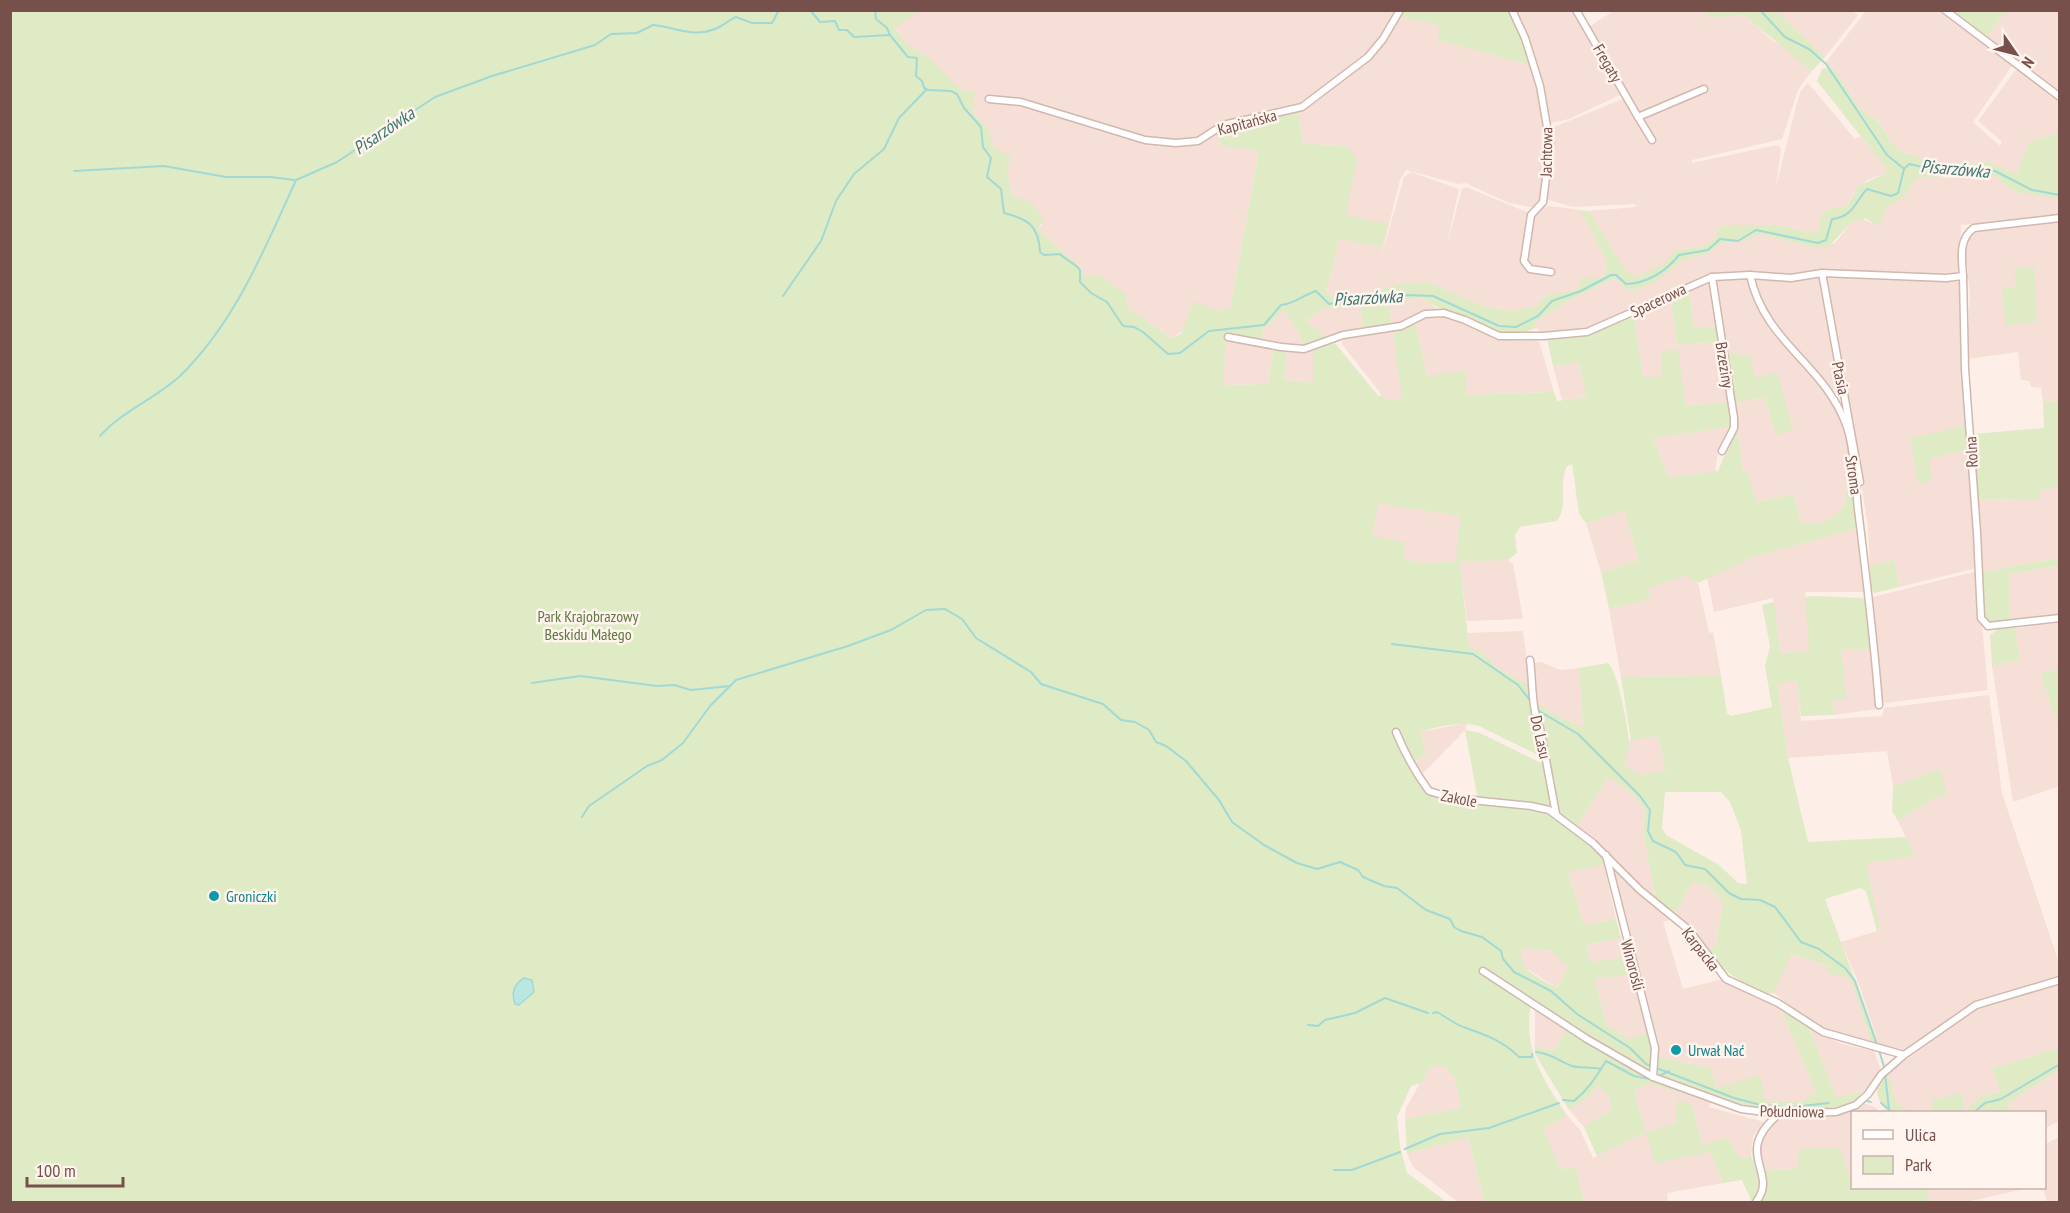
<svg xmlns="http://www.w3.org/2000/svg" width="2070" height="1213" font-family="'PT Sans Narrow',sans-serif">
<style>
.residential{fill:#f5dfd6}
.green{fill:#deebc5;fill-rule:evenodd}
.water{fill:#bbe7e3;stroke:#a1d9d4;stroke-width:1.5}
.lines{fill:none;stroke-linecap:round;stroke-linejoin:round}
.stream{stroke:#a1d9d4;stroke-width:2}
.street-casing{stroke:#d2b7af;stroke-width:9}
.street{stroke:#fff;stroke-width:6}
.culture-dot{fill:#0f9aa8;stroke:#fff4ee;stroke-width:2}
.labels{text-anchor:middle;stroke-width:5;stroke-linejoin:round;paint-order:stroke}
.street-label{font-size:16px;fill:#78504b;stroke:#fff4ee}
.park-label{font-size:16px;fill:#5e7840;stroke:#fff4ee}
.culture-label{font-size:16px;fill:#0d838f;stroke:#fff4ee;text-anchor:start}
.water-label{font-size:18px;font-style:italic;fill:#3b7671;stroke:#fff4ee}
</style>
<rect width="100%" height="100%" fill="#fdefe7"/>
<g class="residential">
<path d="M919,10L1398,11L1382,38L1367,56L1346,70L1320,94L1300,106L1220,123L1196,139L1176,141L1144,137L1064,111L991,96L990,100L1021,103L1139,140L1189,145L1197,144L1218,132L1220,145L1259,150L1230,309L1218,311L1171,338L1086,278L1078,265L1038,229L1042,225L1012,196L1007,171L994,148L988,129L973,113L962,90L928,57L908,45L894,27Z"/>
<path d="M1515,11H1575L1622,94L1569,119L1550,123L1541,86Z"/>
<path d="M1613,11H1704L1711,18L1744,15L1773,41L1789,50L1811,72L1798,90L1782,139L1692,160V163L1777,145L1781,148L1776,187L1797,102L1801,91L1808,83L1855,139L1860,136L1883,163L1886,167L1884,174L1867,180L1854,192L1847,206L1828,209L1820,216V227L1815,233L1776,225L1743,226L1717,236L1705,246L1675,250L1665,264L1635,277L1625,269L1589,211L1636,207L1635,204L1573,207L1546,199L1554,127L1625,98L1650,142L1656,140L1589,27Z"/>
<path d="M1776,11H1852L1858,15L1825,57Z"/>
<path d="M1866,11H1942L2013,64L1973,122L2000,146L2002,142L1978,121L2017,68L2059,99V132L2029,142L2016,174L1988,162L1941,166L1924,161L1914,154L1904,153L1889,141L1886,130L1874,118L1860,109L1835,70L1828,67L1826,62Z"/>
<path d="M2006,11H2059V95L1985,39Z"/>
<path d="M1398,16L1440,26L1438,40L1532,66L1548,145L1540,203L1532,207L1509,203L1465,183L1458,184L1406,170L1400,180L1380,261L1404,177L1411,172L1459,189L1446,249L1462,189L1466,187L1529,213L1523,265L1529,271L1531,268L1527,263L1532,216L1536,210L1549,206L1580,210L1607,262L1604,277L1577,290L1547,294L1536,306L1511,311L1482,306L1429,282L1400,283L1373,292L1336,297L1326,292L1339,239L1381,247L1345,215L1349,147L1303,143L1297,111L1319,100L1347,72L1368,59Z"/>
<path d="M1926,175L1947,178L1971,175L1995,176L2005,183L2059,199V216L1961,225L1960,265L1958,272L1946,276L1724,274L1703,277L1584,331L1543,334L1536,328L1535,322L1573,298L1617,278L1626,289L1633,291L1656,281L1683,260L1707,254L1721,243L1745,241L1760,234L1815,248L1835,243L1852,222L1861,218L1871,223L1883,219L1886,207L1905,196L1918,177Z"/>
<path d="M2059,221V400L2043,402L2041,388L2031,387L2029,381L2021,380L2018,352L1967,359L1970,293L1965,248L1969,238L1979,230Z"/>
<path d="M1824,274L1961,282L1968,425L1910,439L1929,459L1969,449L1977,568L1899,587L1895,560L1870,566L1868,527L1850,410L1828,304Z"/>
<path d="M1753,278H1820L1841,387L1831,391L1816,370L1774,326L1756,292Z"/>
<path d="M1748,279L1769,328L1791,355L1814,374L1846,429L1852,485L1846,486V503L1833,519L1810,525L1801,522L1793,494L1755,502L1748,473L1743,472L1734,403L1764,397L1776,435L1793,429L1755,378L1726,352L1715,281Z"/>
<path d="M1706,281L1710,284L1716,326L1694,329L1689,289Z"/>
<path d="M1422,297L1437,309L1392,325L1388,303Z"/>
<path d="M1671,300L1677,345L1718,342L1728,402L1686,406L1663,376L1643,379L1634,315Z"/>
<path d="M1327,306L1329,309L1360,306L1363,328L1326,338L1307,320Z"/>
<path d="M1284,311L1297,329L1304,346L1261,341L1263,329Z"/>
<path d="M1446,316L1502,340L1539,341L1554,392L1466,395L1427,376L1415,323L1424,318Z"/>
<path d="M1393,331L1403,400H1389L1381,394L1342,344L1343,338Z"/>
<path d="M1224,339L1274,348L1268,384L1223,385Z"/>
<path d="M1313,349V383L1284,380L1287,351Z"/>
<path d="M1579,363L1586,397L1562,400L1553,366Z"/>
<path d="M1730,427L1718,453L1715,472L1669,478L1653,438Z"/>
<path d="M2059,487V558L1983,572L1977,499L2039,500V491Z"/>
<path d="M1377,502L1460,516V562L1508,560L1513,564L1523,619L1467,621L1460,562L1420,563L1403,559L1372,536Z"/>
<path d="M1624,511L1639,560L1601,572L1586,523Z"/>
<path d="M1857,528L1867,592H1805L1810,651L1780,653L1773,598L1714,612L1707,577L1750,558Z"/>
<path d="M2059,566V616L2009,622V574Z"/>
<path d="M1977,571L1988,690L1885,703L1880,698L1873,597Z"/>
<path d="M1686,574L1698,583L1709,633L1713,632L1721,676L1621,677L1609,609L1650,599L1647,588Z"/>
<path d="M2059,623V669L2040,673L2059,729V786L2013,802L1992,666L2020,660L2015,628Z"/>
<path d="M1523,631L1530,685L1497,668L1481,651L1469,648L1468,633Z"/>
<path d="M1873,648L1877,709L1834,715L1832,700L1845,699L1841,650Z"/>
<path d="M1541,662L1560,670L1579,668L1583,727L1555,715L1538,703L1532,663Z"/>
<path d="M1797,681L1801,721L1882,716L1884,708L1989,695L2002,793L2059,963V977L1969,1006L1907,1050L1879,1045L1859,984L1841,942L1880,930L1865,862L1915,856L1898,821L1936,797L1946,795L1940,769L1893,786L1887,751L1788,758L1777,682Z"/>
<path d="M1467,723L1465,730L1423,773L1415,763L1426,754L1420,732Z"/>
<path d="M1658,736L1666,771L1639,775L1623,764L1629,747L1628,740Z"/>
<path d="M1608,777L1634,795L1645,810L1643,831L1656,900L1643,891L1607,851L1576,828Z"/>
<path d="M1604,865L1616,919L1584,925L1568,871Z"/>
<path d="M1613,866L1641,895L1672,919L1663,922L1683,989L1723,979L1727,984L1780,1007L1816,1093L1800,1102L1764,1101L1717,1088L1710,1068L1659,1057V1045Z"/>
<path d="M1693,882L1707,885L1723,903L1716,944L1707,950L1693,929L1674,915Z"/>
<path d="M1621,938L1627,957L1590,962L1586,945Z"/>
<path d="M1523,948L1551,951L1568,967L1557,988L1523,966L1520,958Z"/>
<path d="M1790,954L1828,966V973L1851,978L1871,1043L1836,1034L1806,1019L1774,993Z"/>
<path d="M1632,975L1648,1032L1629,1039L1607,1026L1594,979Z"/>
<path d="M2059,984V1048L1992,1068L2000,1092L1983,1095L1965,1111L1962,1093L1931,1109L1912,1111L1903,1109L1892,1097L1888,1073L1978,1008Z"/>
<path d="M1535,1007L1568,1029L1554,1050L1535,1047Z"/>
<path d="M1809,1027L1841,1044L1874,1051L1881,1071L1871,1086L1862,1092L1836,1097Z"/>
<path d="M1443,1065L1455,1078L1461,1108L1405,1119L1406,1108L1429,1067Z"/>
<path d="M2059,1070V1121L2045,1128L2044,1112H2012L2007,1104Z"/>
<path d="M1649,1084L1691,1096L1692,1094L1710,1101L1709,1107L1764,1122L1753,1136L1751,1156L1740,1158L1702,1145L1692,1104L1676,1124L1711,1152L1723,1183L1667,1193L1668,1202H1584L1576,1167L1560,1169L1542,1129L1567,1115L1580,1130L1593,1158L1646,1132L1634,1090Z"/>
<path d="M1598,1086L1608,1095L1612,1109L1584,1127L1569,1110L1587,1098Z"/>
<path d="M1864,1103L1876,1108L1880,1112H1852V1183L1798,1168L1765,1171L1758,1146L1763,1133L1780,1116L1839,1115Z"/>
<path d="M1468,1137L1484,1202H1458L1413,1167L1407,1154Z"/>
<path d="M2059,1137V1202H2047L2043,1188L2045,1144Z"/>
<path d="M1926,1188H2028L1967,1202H1931Z"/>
</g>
<g class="green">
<path d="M1402,10L1511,11L1523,39L1532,66L1438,40L1439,26L1398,16Z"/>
<path d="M1954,10L2006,11L1985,39L1952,13Z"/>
<path d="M10,11H919L894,28L908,45L928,57L962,90L975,92L973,113L989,129L994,148L1011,156L1007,171L1012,196L1033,203L1043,219L1038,229L1078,265L1086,277L1097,274L1126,294L1127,307L1171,338L1181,334L1194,301L1218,311L1230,309L1259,151L1220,145L1218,132L1297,111L1303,143L1349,147L1357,161L1345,215L1388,224L1381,247L1339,239L1326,292L1336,297L1373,292L1400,283L1429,282L1482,306L1511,311L1536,306L1547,294L1577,290L1581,277H1604L1607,262L1580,210L1589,211L1625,269L1635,277L1664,264L1675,250L1705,246L1716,237L1717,230L1723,225H1776L1815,233L1820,227V216L1828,209L1847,206L1858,186L1884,174L1886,168L1817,81L1822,69L1828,67L1835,70L1860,109L1874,118L1886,131L1889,141L1904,153L1914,154L1925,161L1941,166L1988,162L2016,174L2029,142L2059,132V199L2015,192L1995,176L1918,177L1905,196L1886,207L1883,219L1876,225L1865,218L1852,222L1828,247L1815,248L1760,234L1745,241L1721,243L1707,254L1683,260L1657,281L1633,291L1626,289L1616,278L1573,298L1535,322L1536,328C1500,343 1487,324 1455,313C1438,307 1437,309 1422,297L1388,303L1392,325L1363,328L1360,306L1329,309L1327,306L1307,320L1326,338L1304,346L1297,329L1284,311L1263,329L1261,341L1226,335L1223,385L1268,384L1274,348L1287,351L1284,380L1313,383V349L1335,343L1379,397L1381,394L1389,400H1402L1393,331L1415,323L1427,376L1466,371V395L1554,392L1557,401L1586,397L1579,363L1553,366L1547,339L1589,334L1634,315L1643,378L1662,376V351L1678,350L1686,406L1728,402L1730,427L1653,438L1669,478L1718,471L1737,426L1743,472L1748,473L1756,502L1793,494L1801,522C1821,528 1834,518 1846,503V485H1852L1857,528L1750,558L1698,583L1686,575L1648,588L1650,599L1609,609L1601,572L1639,560L1624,511L1586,523L1579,514L1572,464L1567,466C1558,484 1569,505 1557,521L1520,527L1515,535L1517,553L1508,560L1460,562L1469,647L1481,651L1497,668L1530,685L1533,717L1542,757L1479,726C1459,721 1439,727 1420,732L1426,754L1412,764L1424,791L1444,801L1511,806L1553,816L1602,855L1604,865L1568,872L1584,925L1616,919L1621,938L1586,945L1590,962L1627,957L1632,975L1594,979L1607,1026L1629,1039L1648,1032L1652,1048L1650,1072L1624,1058L1503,981L1531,1005C1522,1047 1544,1082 1567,1115L1543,1129L1560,1169L1576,1167L1584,1202H1484L1468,1137L1407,1154L1405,1119L1461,1108L1455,1078L1443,1065L1430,1067L1421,1083L1411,1086L1397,1117L1400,1147L1407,1173L1447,1202H11ZM1378,503L1460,516L1456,562L1420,563L1404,559L1405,542L1372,536ZM1523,948L1551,951L1568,967L1557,988C1541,979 1515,969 1523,948Z"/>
<path d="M1704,11H1776L1825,57L1811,72C1790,51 1766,35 1744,15L1711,18Z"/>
<path d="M2034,267L2037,321L2006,326L2002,289L2016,286L2014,268Z"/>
<path d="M1689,289L1694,328L1716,326L1718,342L1677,345L1671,300Z"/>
<path d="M1726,352L1750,356L1755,378L1777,372L1793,430L1776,435L1764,397L1734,403Z"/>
<path d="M2059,400V487L2039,491L2040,500L1977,499L1974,434L2044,428L2043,402Z"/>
<path d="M1968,425L1969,449L1929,459L1932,480L1918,484L1910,438Z"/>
<path d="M2059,558V566L2009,574V622L1988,623L1983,616V572Z"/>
<path d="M1895,560L1899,587L1874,593L1871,589L1870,566Z"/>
<path d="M1813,596L1862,598L1869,601L1873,648L1841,650L1846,699L1832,701L1834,715L1801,716L1797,681L1777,683L1788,758L1808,842L1906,837L1915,856L1866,863L1880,930L1877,931L1866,891L1860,888L1825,899L1879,1045L1871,1043L1851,979L1828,973V966L1791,954L1774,993L1769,994C1740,982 1727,975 1707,950L1716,944L1723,903L1707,885L1693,882L1674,915L1656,900L1643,831L1645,810L1634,795L1608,777L1576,828L1558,812L1555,801L1545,730L1537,715L1538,703L1555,715L1583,727L1579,668L1608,663C1618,671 1629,731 1629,745C1629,751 1625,758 1624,764L1639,775L1666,771L1658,736L1631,740L1621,677L1721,676L1727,713L1731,716L1772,707L1765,666L1770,646L1762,605L1774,602L1780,653L1809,651L1805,597ZM1665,792H1721L1730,802L1741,831L1747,884L1738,883L1719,865L1666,835L1662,828Z"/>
<path d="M2015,628L2020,660L1992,666L1990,635L1998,629Z"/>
<path d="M2059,669H2060L2059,729L2040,673Z"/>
<path d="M1465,730L1480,733L1545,765L1551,806L1548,808L1478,800Z"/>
<path d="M1940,769L1947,795L1936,797L1898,821L1892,811L1893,786Z"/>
<path d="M1780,1007L1809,1027L1836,1097L1862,1092L1855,1102C1780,1125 1725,1100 1655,1075L1659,1057L1710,1068L1717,1088L1760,1075L1765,1101L1800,1102L1816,1093Z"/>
<path d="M1568,1029L1692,1094L1691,1096L1649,1084L1634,1090L1646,1132L1676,1124L1677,1100L1692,1104L1702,1145L1727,1138L1740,1158L1751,1156C1759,1173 1763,1185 1752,1202L1742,1180L1723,1183L1711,1152L1655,1163L1646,1132L1597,1156L1584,1127L1612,1109L1608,1095L1598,1086L1587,1098L1569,1110L1535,1054V1047L1554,1050Z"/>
<path d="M2059,1048V1070L2007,1104L2012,1112H1887C1876,1097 1871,1085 1888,1073C1894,1104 1897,1114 1931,1109L1933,1099L1962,1093L1965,1110L1983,1095L2000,1092L1992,1068Z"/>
<path d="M1840,1148L1852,1188H1926L1931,1202H1760L1765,1192V1171L1798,1168L1799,1149Z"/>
</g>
<path class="water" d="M524,978L532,980L534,992L519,1005L515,1004C511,993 514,984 524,978Z"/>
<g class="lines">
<g class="stream">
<path d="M796,10H808"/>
<path d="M810,10L820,22L835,21L839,30H847L854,37L890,35L908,57L917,58L916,76L922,81L924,88L928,90L951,91L957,94L964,108L981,127L983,147L991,158L987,177L1001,189L1004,213C1028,219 1039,226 1040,252L1044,255L1060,254C1067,261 1075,263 1080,270V282L1091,293L1107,302L1123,326L1134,327L1143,332L1168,354L1180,353L1209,331L1264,325L1281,305C1295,304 1303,295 1316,291L1329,304L1374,296L1389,299L1405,295L1433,296L1499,326L1516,327L1538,316L1552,301L1581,291L1611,275H1616L1626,284C1648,283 1666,271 1679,255L1708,250L1720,239L1738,241L1756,230L1818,243L1826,240L1832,219C1853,217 1855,202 1867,189L1891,196L1898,193L1904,169L1909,164L1941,171L1966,169L1995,171L2032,190L2060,195"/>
<path d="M875,10L876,19L887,28L890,35"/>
<path d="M1760,10L1785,37L1809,49L1826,64L1887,155L1903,168"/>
<path d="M74,171L164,166L226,177H271L294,180"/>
<path d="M783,296L821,241L836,201L854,174L884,149L899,118L926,90"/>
<path d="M100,436C122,411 155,399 180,376C235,323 265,248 296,180L337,162L435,97L492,76L595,45L611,34L637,33L653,25C675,27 692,38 715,29C723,26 729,20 736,17L752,23H772L779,10"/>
<path d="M1392,644L1473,654L1518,685L1532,703"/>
<path d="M532,683L580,676L657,686L674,685L691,690L730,686"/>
<path d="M1539,711L1578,734L1640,796L1650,810L1648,831L1653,841L1676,852L1685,865L1705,869L1729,893L1741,899L1760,900L1775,907L1801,942L1819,949L1845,968L1855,981L1877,1045"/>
<path d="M582,817L589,806L647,766L662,760L683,743L710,706L736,680L848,646L891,630L926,610L945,609L962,619L976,638L1031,672L1041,684L1103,704L1121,720L1135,722L1149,730L1156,742L1166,746L1186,761L1219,800L1232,822L1264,845L1297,863L1317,869L1340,862L1358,870L1363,877L1384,886L1397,888L1426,910L1450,919L1454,927L1461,931L1482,937L1501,951L1503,959L1514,972L1551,991L1577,1014L1630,1048L1646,1064L1734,1098L1761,1105L1783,1107"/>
<path d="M1433,1013L1437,1012C1446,1017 1456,1025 1466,1028C1486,1035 1503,1041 1519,1057H1532V1054"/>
<path d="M1308,1025L1318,1026L1325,1020L1355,1013L1385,998L1428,1013"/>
<path d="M1879,1050L1885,1070"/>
<path d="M1536,1052C1551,1053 1558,1061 1572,1066C1577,1068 1592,1067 1601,1069"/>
<path d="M1885,1074L1889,1109"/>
<path d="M1657,1077L1669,1071"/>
<path d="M1563,1100L1574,1101C1589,1089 1596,1077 1606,1061L1634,1076L1650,1079"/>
<path d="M1867,1101L1871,1102"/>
<path d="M1881,1103L1892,1112"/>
<path d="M1792,1107L1829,1103"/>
<path d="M1974,1112L1985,1103L2001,1099L2060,1064"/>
<path d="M1405,1149L1440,1134L1489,1128L1559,1103"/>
<path d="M1334,1170H1352L1400,1152"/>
</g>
<defs>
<g id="street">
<path d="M1512,10L1525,38L1540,86L1550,144L1543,202L1531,215L1524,261L1530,269L1551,272"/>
<path d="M1576,10L1638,117L1704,89"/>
<path d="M1945,10L2060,97"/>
<path d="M989,99L1021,102L1145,140L1176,143L1198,141L1223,125L1302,107L1368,57L1383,39L1400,10"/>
<path d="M1638,117L1652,140"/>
<path d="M1822,273L1860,482"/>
<path d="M1750,275C1765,344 1825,364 1847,427C1855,452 1855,483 1858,509C1866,574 1874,639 1879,705"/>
<path d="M1963,276L1965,369L1977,533L1981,618L1988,626L2060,618"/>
<path d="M1712,277L1734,418V428L1722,451"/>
<path d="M1228,337L1281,347L1304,349L1343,335L1401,326L1425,314L1444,313L1465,320L1499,336H1543L1587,332L1712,277L1750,275L1791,278L1822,273L1946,278L1963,276C1962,259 1958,239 1974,228L2060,218"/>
<path d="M1530,660C1533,682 1531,708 1540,728L1556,814"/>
<path d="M1396,732C1405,754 1415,772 1429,791L1452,798L1531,806L1549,810L1593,843L1640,890L1689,930L1726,979L1778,1003L1823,1032L1904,1055"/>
<path d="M1606,855L1655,1048L1653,1077"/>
<path d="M1483,971L1587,1039L1653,1077L1741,1109L1772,1113L1836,1112L1856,1105L1868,1094L1881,1075L1904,1055L1976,1005L2060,980"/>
<path d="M1756,1202C1780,1172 1731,1154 1779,1114"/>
</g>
</defs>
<use href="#street" class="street-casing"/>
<use href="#street" class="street"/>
</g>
<g class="culture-dot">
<circle cx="214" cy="896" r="6"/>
<circle cx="1676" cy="1050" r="6"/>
</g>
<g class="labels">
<g class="street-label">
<text transform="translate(1608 63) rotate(60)" y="6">Fregaty</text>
<text transform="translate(1247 122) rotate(-15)" y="6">Kapitańska</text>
<text transform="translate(1546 152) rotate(-89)" y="6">Jachtowa</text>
<text transform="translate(1658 300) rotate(-25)" y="6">Spacerowa</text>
<text transform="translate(1725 365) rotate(81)" y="6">Brzeziny</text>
<text transform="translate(1841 378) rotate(78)" y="6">Ptasia</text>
<text transform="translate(1971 452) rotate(-93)" y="6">Rolna</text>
<text transform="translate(1854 475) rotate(82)" y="6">Stroma</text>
<text transform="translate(1541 737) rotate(77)" y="6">Do Lasu</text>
<text transform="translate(1459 798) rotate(11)" y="6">Zakole</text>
<text transform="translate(1701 949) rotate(52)" y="6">Karpacka</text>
<text transform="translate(1633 965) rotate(75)" y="6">Winorośli</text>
<text transform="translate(1792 1111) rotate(1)" y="6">Południowa</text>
</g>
<g class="park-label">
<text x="588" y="622">Park Krajobrazowy<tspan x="588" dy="18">Beskidu Małego</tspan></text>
</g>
<g class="culture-label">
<text x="226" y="902">Groniczki</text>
<text x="1688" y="1056">Urwał Nać</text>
</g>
<g class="water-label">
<text transform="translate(384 131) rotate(-34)" y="6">Pisarzówka</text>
<text transform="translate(1955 169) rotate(5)" y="6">Pisarzówka</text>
<text transform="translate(1368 298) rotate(-3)" y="6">Pisarzówka</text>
</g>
</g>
<rect width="2070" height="1213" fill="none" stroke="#78504b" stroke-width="24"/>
<rect x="1851" y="1111" width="195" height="78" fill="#fff4ee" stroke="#c9b2ad" stroke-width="1.5"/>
<rect x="1863" y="1130" width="30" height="9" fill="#ffffff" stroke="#c9b2ad" stroke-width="1.5"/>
<text x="1905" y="1141" font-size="18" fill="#78504b">Ulica</text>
<rect x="1863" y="1156" width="30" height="18" fill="#deebc5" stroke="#c9b2ad" stroke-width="1.5"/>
<text x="1905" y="1171" font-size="18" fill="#78504b">Park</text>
<g transform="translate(2016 54) rotate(125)" stroke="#fff4ee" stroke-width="4.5" paint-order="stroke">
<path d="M0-4.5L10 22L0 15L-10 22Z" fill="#78504b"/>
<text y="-9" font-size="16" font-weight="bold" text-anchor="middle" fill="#78504b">N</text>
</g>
<path d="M27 1177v9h96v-9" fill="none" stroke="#78504b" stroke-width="3"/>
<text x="36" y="1177" font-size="18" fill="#78504b" stroke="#fff4ee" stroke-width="4.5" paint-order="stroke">100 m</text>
</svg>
